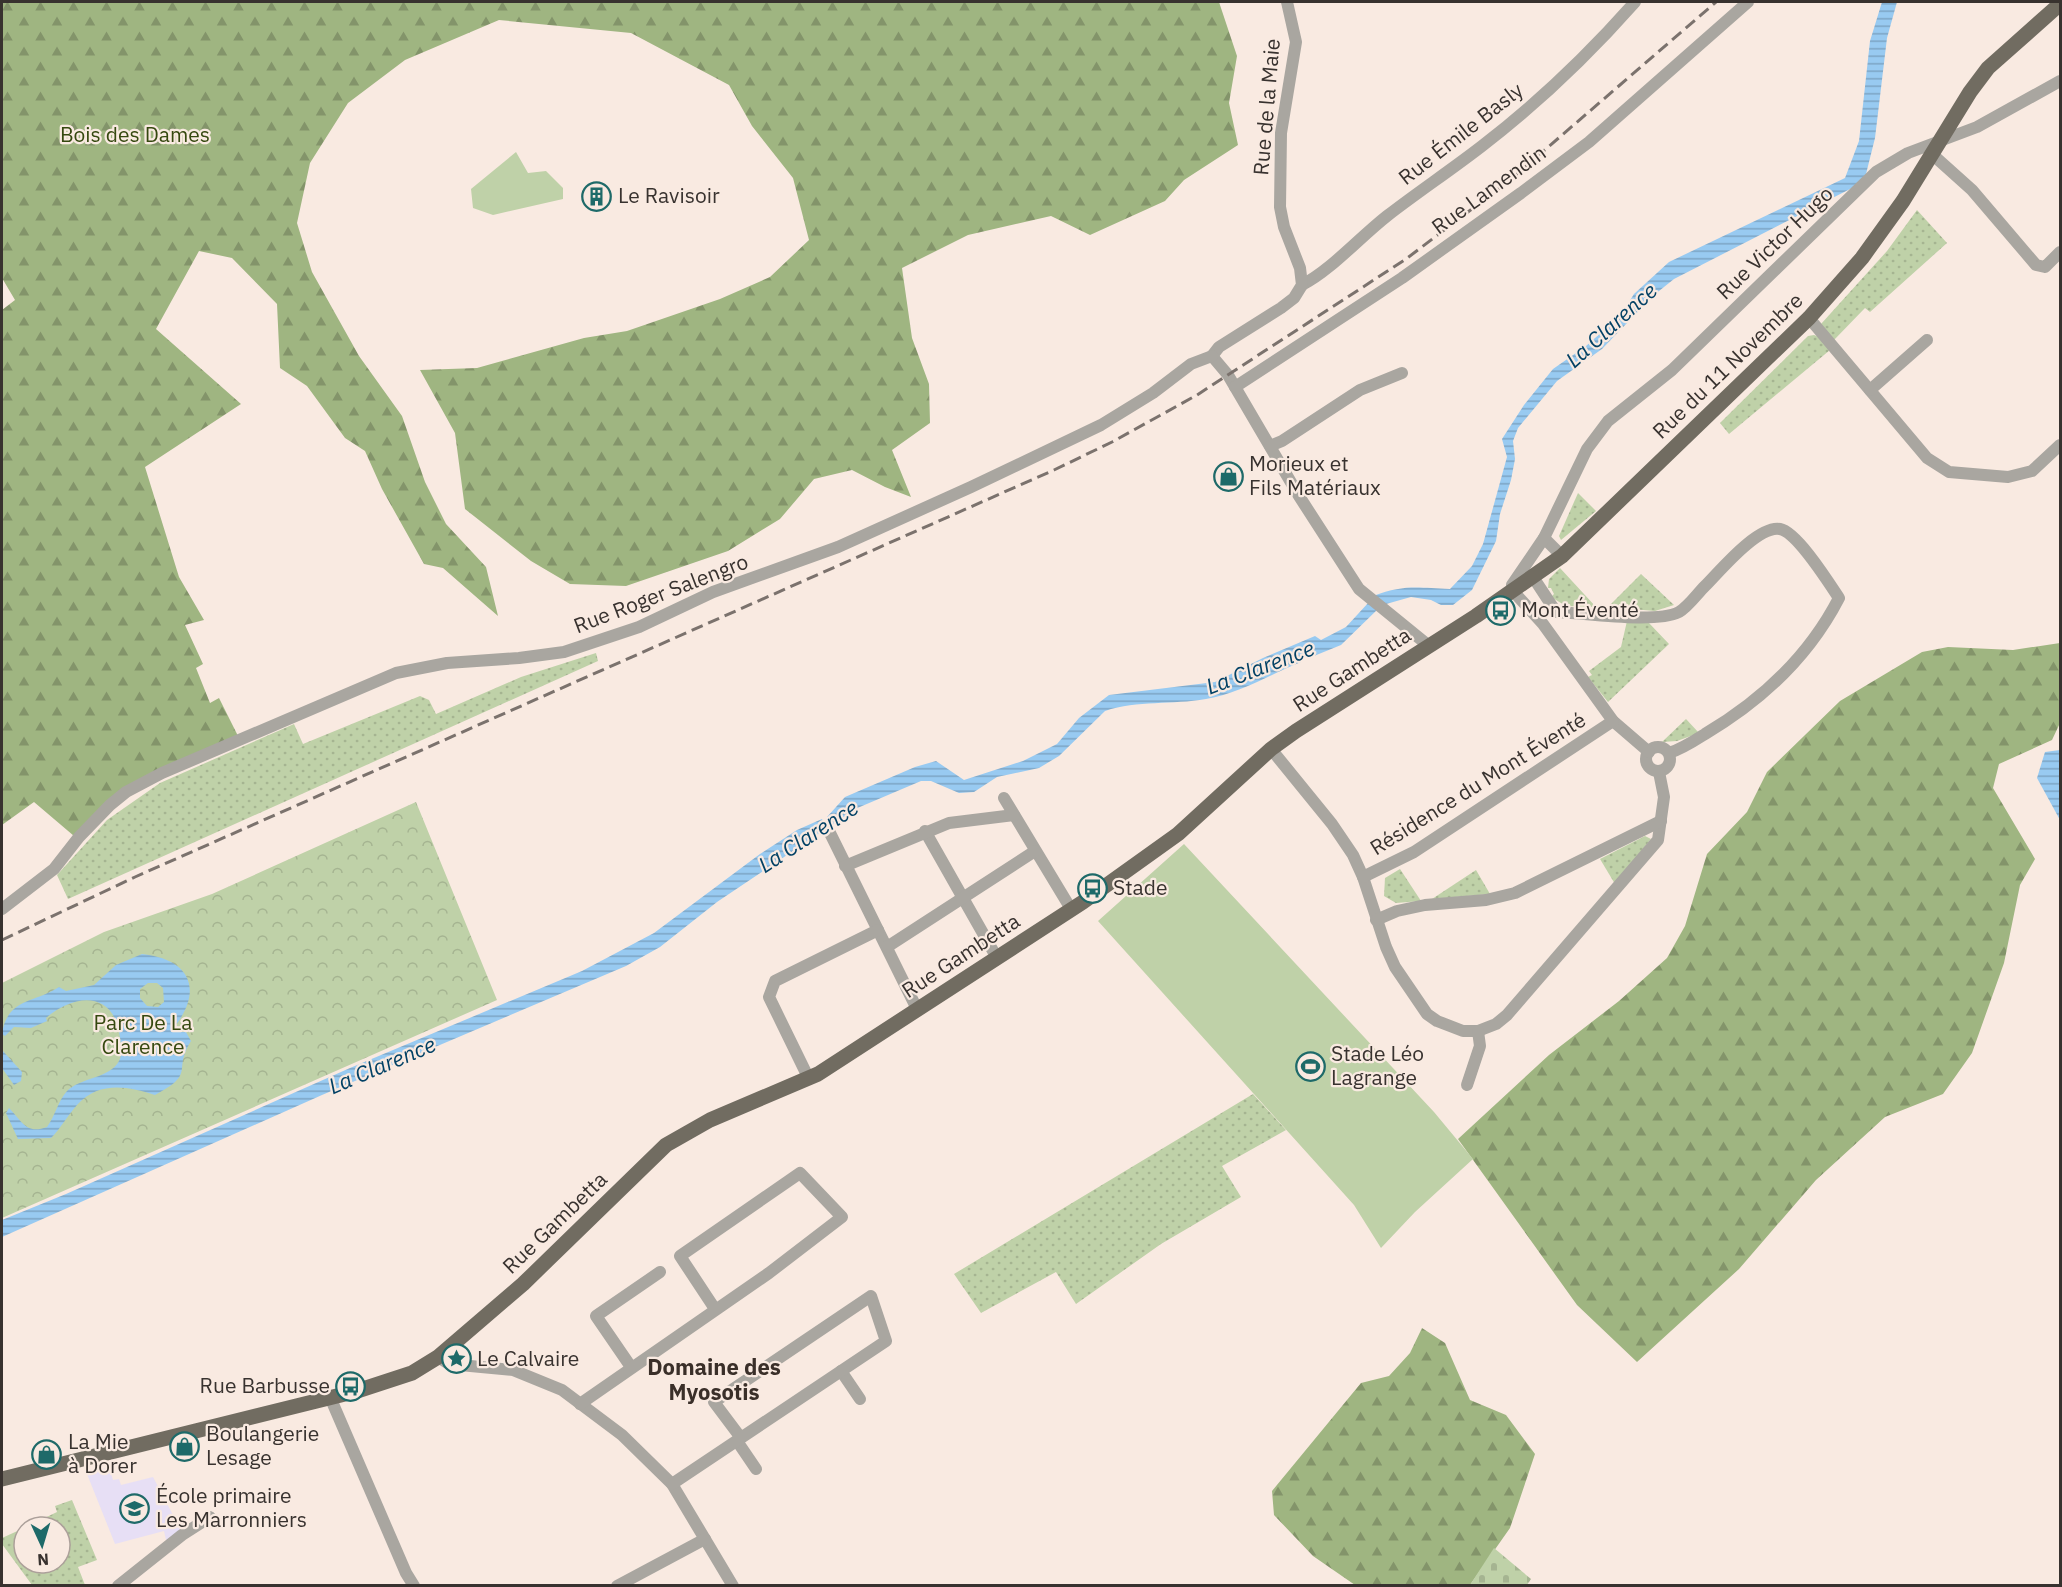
<svg xmlns="http://www.w3.org/2000/svg" width="2062" height="1587" font-family="'IBM Plex Sans',sans-serif">
<style>
.education{fill:#e7dff5}
.grass{fill:url(#grass-dots)}
.forest{fill:url(#forest-firs)}
.cemetery{fill:url(#cemetery-stones)}
.park{fill:url(#park-crowns)}
.pitch{fill:#bfd1a8}
.water{fill:url(#water-rules);fill-rule:evenodd}
.lines{fill:none;stroke-linecap:round;stroke-linejoin:round}
.minor{stroke:#a9a6a0;stroke-width:12}
.major{stroke:#716c61;stroke-width:15}
.rail{stroke:#7b726d;stroke-width:3;stroke-dasharray:12 6;stroke-linecap:butt}
.labels{text-anchor:middle;stroke-width:4.5;stroke-linejoin:round;paint-order:stroke}
.street-label{font-size:21px;fill:#38322f;stroke:#f9eae1}
.park-label{font-size:21px;fill:#35480f;stroke:#f9eae1}
.poi-label{font-size:21px;fill:#38322f;stroke:#f9eae1;text-anchor:start}
.water-label{font-size:22px;font-style:italic;fill:#024165;stroke:#f9eae1}
.neighbourhood-label{font-size:22px;font-weight:bold;fill:#3a2f29;stroke:#f9eae1}
</style>
<defs>
<pattern id="grass-dots" width="8" height="8" patternUnits="userSpaceOnUse" patternTransform="scale(1.5)"><rect width="8" height="8" fill="#bfd1a8"/><path d="M2 2h.1M6 6h.1" fill="none" stroke="#a5b491" stroke-width="1.8" stroke-linecap="round"/></pattern>
<pattern id="forest-firs" width="22" height="20" patternUnits="userSpaceOnUse" patternTransform="scale(1.5)"><rect width="22" height="20" fill="#9fb581"/><path d="M5 1l3.5 6h-7zM16 11l3.5 6h-7z" fill="#83946a"/></pattern>
<pattern id="cemetery-stones" width="16" height="16" patternUnits="userSpaceOnUse" patternTransform="scale(1.5)"><rect width="16" height="16" fill="#bfd1a8"/><path d="M2 7V4a2 2 0 0 1 4 0v3zM10 15v-3a2 2 0 0 1 4 0v3z" fill="#a5b491"/></pattern>
<pattern id="park-crowns" width="20" height="18" patternUnits="userSpaceOnUse" patternTransform="scale(1.5)"><rect width="20" height="18" fill="#bfd1a8"/><path d="M2 6a3 3 0 1 1 6 0M12 15a3 3 0 1 1 6 0" fill="none" stroke="#a5b491"/></pattern>
<pattern id="water-rules" width="6" height="5" patternUnits="userSpaceOnUse" patternTransform="scale(1.5)"><rect width="6" height="5" fill="#98caf1"/><path d="M0 2.5h6" fill="none" stroke="#7da5c4"/></pattern>
</defs>
<rect width="100%" height="100%" fill="#f9eae1"/>
<path class="education" d="M109,1467L113,1480L119,1479L121,1485L153,1477L182,1532L166,1540L164,1531L115,1544L87,1474Z"/>
<g class="grass">
<path d="M1917,210L1947,243L1870,312L1865,308L1834,340L1821,324L1887,251Z"/>
<path d="M1814,335L1819,337L1830,350L1729,434L1720,423L1808,336Z"/>
<path d="M1578,493L1596,511L1561,540L1559,536Z"/>
<path d="M1560,568L1596,607L1566,606L1551,597L1554,594L1551,588H1548L1549,579Z"/>
<path d="M1641,574L1674,605L1655,611L1608,607Z"/>
<path d="M1627,621L1649,623L1669,644L1608,702L1588,677L1592,675L1589,671L1621,647Z"/>
<path d="M596,653L598,661L68,899L57,875L107,820L160,783L294,724L303,744L420,696L429,700L436,714L521,677Z"/>
<path d="M1686,719L1699,733L1677,741L1662,742Z"/>
<path d="M1645,836L1651,839L1615,884L1600,859Z"/>
<path d="M1400,869L1421,901L1396,903L1384,896L1385,878Z"/>
<path d="M1476,870L1490,894L1432,899Z"/>
<path d="M1253,1094L1286,1130L1222,1166L1241,1197L1161,1244L1076,1304L1056,1272L981,1313L954,1274Z"/>
<path d="M72,1500L97,1560L78,1567L85,1585H32L2,1544V1538L24,1528V1563H60V1527H26L57,1512L55,1506Z"/>
</g>
<g class="forest">
<path d="M2,2H1219L1237,56L1229,103L1238,145L1184,180L1165,201L1090,235L1051,216L968,235L902,268L912,338L929,384L930,423L892,450L911,497L885,487L852,470L814,479L780,519L728,551L626,586L570,584L531,561L465,509L455,433L420,370L477,368L584,338L627,331L720,299L770,277L809,240L793,178L752,126L729,85L631,33L499,20L405,60L348,103L310,163L297,223L312,272L359,356L402,416L425,482L446,524L486,567L498,616L443,568L424,564L382,489L365,451L345,438L307,386L280,368L277,304L232,258L199,251L156,329L241,404L145,467L179,577L204,620L185,625L203,664L196,668L210,703L219,698L240,740L162,773L74,836L34,802L2,825V310L15,300L2,278Z"/>
<path d="M2060,643V723L2052,740L1999,764L1993,788L2035,859L2020,885L2004,963L1972,1053L1943,1094L1885,1117L1816,1180L1739,1269L1637,1362L1577,1305L1458,1139L1549,1055L1619,1001L1667,958L1685,926L1707,854L1747,812L1767,772L1840,701L1922,652L1948,647L2013,650Z"/>
<path d="M1422,1328L1445,1343L1470,1400L1506,1415L1535,1454L1510,1528L1470,1585H1355L1313,1556L1274,1515L1272,1491L1361,1383L1389,1376L1410,1353Z"/>
</g>
<path class="cemetery" d="M1494,1548L1531,1579L1527,1585H1470Z"/>
<path class="park" d="M416,802L497,1000L2,1218V983L104,932L212,894Z"/>
<g class="pitch">
<path d="M516,152L528,173L546,171L563,188V199L493,215L473,208L471,189Z"/>
<path d="M1184,844L1434,1112L1473,1159L1415,1212L1381,1248L1354,1205L1098,921Z"/>
</g>
<g class="water">
<path d="M1882,2H1897L1887,38L1875,138L1866,174L1854,187L1674,279L1654,295L1602,349L1557,381L1518,428L1513,441L1515,459L1511,480L1500,514L1496,541L1472,590L1453,605H1441L1431,600L1411,597L1386,604L1373,596C1405,584 1418,588 1450,589L1472,566L1483,544L1507,457L1502,439L1524,405L1553,369L1586,346L1621,315L1634,294L1669,262L1845,178L1859,141L1870,41Z"/>
<path d="M1369,602L1378,609L1341,645L1309,658L1307,654L1299,657L1301,662C1269,675 1240,693 1206,699C1172,705 1138,700 1105,711L1059,756L1039,768L997,777L974,792L959,793L931,781H921L855,809L831,826L827,817L845,797L915,767L936,761L964,780L1023,761L1057,744L1079,718L1109,695L1215,682L1263,658L1315,636L1321,640L1346,627Z"/>
<path d="M2060,750V820L2037,778L2045,752Z"/>
<path d="M822,819L826,829L717,902L660,947L626,966L322,1095L2,1237V1220L66,1194L350,1068L582,971L654,933L760,854L797,830Z"/>
<path d="M142,954C188,959 204,987 176,1025L179,1032H186L191,1041C172,1071 197,1073 155,1095C127,1086 99,1081 77,1105C67,1116 61,1128 51,1138L18,1139L6,1113L9,1108C22,1121 26,1135 47,1127C55,1116 58,1101 67,1091C81,1077 109,1079 119,1061C123,1053 121,1046 120,1038C115,991 76,992 46,1018L47,1021L31,1028L14,1027L5,1036L2,1034C7,998 35,1003 59,987L66,991L94,985L116,965ZM148,983H157L163,988L164,1002L158,1007L147,1006L140,998V989Z"/>
<path d="M2,1050L22,1072L21,1081L14,1085L2,1068Z"/>
</g>
<g class="lines">
<g class="minor">
<path d="M1933,155L1972,190L2036,265L2045,267L2060,252"/>
<path d="M1302,285C1331,270 1359,238 1387,216C1418,192 1451,170 1482,146C1538,103 1589,54 1635,2"/>
<path d="M1809,318L1927,458L1949,472L2008,477L2032,471L2060,445"/>
<path d="M1212,356L1219,347L1281,308L1294,298L1302,285L1300,268L1284,227L1280,207L1281,133L1296,42L1287,2"/>
<path d="M1212,356L1228,375L1299,496L1359,589L1429,646"/>
<path d="M1235,387L1402,278L1521,193L1589,142L1748,2"/>
<path d="M1870,390L1927,340"/>
<path d="M1270,446L1282,441L1360,390L1402,373"/>
<path d="M1544,538L1562,556"/>
<path d="M1533,577L1556,612"/>
<path d="M1556,612C1585,613 1655,624 1679,612C1688,607 1697,594 1705,586C1720,571 1758,525 1780,529C1797,532 1829,583 1839,598C1809,656 1761,701 1705,734C1694,741 1682,749 1669,753"/>
<circle cx="1658" cy="759" r="12"/>
<path d="M1271,749L1332,824L1353,855L1363,877L1386,947L1395,967L1427,1014L1437,1021L1463,1031H1478L1496,1024L1507,1015L1658,840L1664,797L1659,772"/>
<path d="M1649,752L1613,721L1543,624L1513,591L1512,585L1544,538L1587,449L1608,421L1672,370L1876,172L1908,153L1977,127L2060,81"/>
<path d="M1004,798L1071,909"/>
<path d="M828,829L917,1009"/>
<path d="M925,831L997,958"/>
<path d="M845,866L949,823L1014,815"/>
<path d="M1363,877L1414,852L1613,721"/>
<path d="M2,909L54,869L79,837L110,805L126,792L162,773L396,673L447,663L519,658L564,652L639,627L713,592L838,547L971,487L1101,425L1153,393L1191,364L1212,356"/>
<path d="M1376,920L1397,911L1425,905L1486,900L1515,893L1661,821"/>
<path d="M887,947L1035,851"/>
<path d="M809,1079L769,997L775,981L878,930"/>
<path d="M1467,1085L1480,1046L1478,1031"/>
<path d="M438,1357L449,1364L513,1370L562,1390L622,1435L672,1484L733,1586"/>
<path d="M631,1367L596,1316L660,1272"/>
<path d="M841,1371L860,1399"/>
<path d="M330,1397L406,1573L414,1586"/>
<path d="M580,1404L769,1273L842,1217L800,1173L680,1256L715,1309"/>
<path d="M737,1441L756,1469"/>
<path d="M672,1484L886,1341L871,1296L714,1402L741,1438"/>
<path d="M118,1586L182,1535L210,1517"/>
<path d="M617,1586L705,1539"/>
</g>
<path class="major" d="M2,1479L357,1391L412,1373L438,1357L523,1284L666,1145L710,1120L818,1074L1083,902L1178,834L1271,749L1296,731L1476,616L1562,556L1809,318L1862,258L1903,201L1970,92L1988,68L2060,4"/>
<path class="rail" d="M2,940L135,877L1054,470L1112,442L1197,395L1406,259L1510,180L1716,2"/>
</g>
<defs>
<symbol id="building-ring" viewBox="-11 -11 22 22"><circle r="9.5" fill="#f9eae1" stroke="#1e6a69" stroke-width="1.5"/><path d="M-4-6H4V6H1V3H-1V6H-4ZM-2.5-4.3h1.7v1.8h-1.7ZM.8-4.3h1.7v1.8H.8ZM-2.5-1h1.7V.8h-1.7ZM.8-1h1.7V.8H.8Z" fill="#1e6a69"/></symbol>
<symbol id="shop-ring" viewBox="-11 -11 22 22"><circle r="9.5" fill="#f9eae1" stroke="#1e6a69" stroke-width="1.5"/><path d="M-5-2.5h2.3a2.7 3.5 0 0 1 5.4 0H5L5.5 6h-11ZM-1.5-2.5h3a1.5 2.3 0 0 0-3 0Z" fill="#1e6a69"/></symbol>
<symbol id="bus-ring" viewBox="-11 -11 22 22"><circle r="9.5" fill="#f9eae1" stroke="#1e6a69" stroke-width="1.5"/><path d="M-5-6H5V4H4V6H2V4H-2V6H-4V4H-5ZM-3.5-4V0h7V-4ZM-3.5 1.2v1.5H-2V1.2ZM2 1.2v1.5H3.5V1.2Z" fill="#1e6a69"/></symbol>
<symbol id="stadium-ring" viewBox="-11 -11 22 22"><circle r="9.5" fill="#f9eae1" stroke="#1e6a69" stroke-width="1.5"/><path d="M0-5a6.5 5 0 1 0 0 10a6.5 5 0 1 0 0-10ZM-3.5-1.8h7v3.6h-7Z" fill="#1e6a69"/></symbol>
<symbol id="sight-ring" viewBox="-11 -11 22 22"><circle r="9.5" fill="#f9eae1" stroke="#1e6a69" stroke-width="1.5"/><path d="M0-6L1.8-2.2L6-1.7L2.9 1.2L3.7 5.4L0 3.3L-3.7 5.4L-2.9 1.2L-6-1.7L-1.8-2.2Z" fill="#1e6a69"/></symbol>
<symbol id="school-ring" viewBox="-11 -11 22 22"><circle r="9.5" fill="#f9eae1" stroke="#1e6a69" stroke-width="1.5"/><path d="M0-5L7-2L0 1L-7-2ZM-4 1L0 2.5L4 1V4Q0 6-4 4Z" fill="#1e6a69"/></symbol>
</defs>
<g fill-rule="evenodd">
<use href="#building-ring" x="580" y="180" width="33" height="33"/>
<use href="#shop-ring" x="1212" y="460" width="33" height="33"/>
<use href="#bus-ring" x="1484" y="594" width="33" height="33"/>
<use href="#bus-ring" x="1076" y="872" width="33" height="33"/>
<use href="#stadium-ring" x="1294" y="1050" width="33" height="33"/>
<use href="#sight-ring" x="440" y="1342" width="33" height="33"/>
<use href="#bus-ring" x="334" y="1370" width="33" height="33"/>
<use href="#shop-ring" x="168" y="1430" width="33" height="33"/>
<use href="#shop-ring" x="30" y="1438" width="33" height="33"/>
<use href="#school-ring" x="118" y="1492" width="33" height="33"/>
</g>
<g class="labels">
<g class="street-label">
<text transform="translate(1267 107) rotate(-85)" y="7">Rue de la Maie</text>
<text transform="translate(1461 134) rotate(-38)" y="7">Rue Émile Basly</text>
<text transform="translate(1489 190) rotate(-36)" y="7">Rue Lamendin</text>
<text transform="translate(1775 243) rotate(-44)" y="7">Rue Victor Hugo</text>
<text transform="translate(1728 366) rotate(-44)" y="7">Rue du 11 Novembre</text>
<text transform="translate(661 594) rotate(-21)" y="7">Rue Roger Salengro</text>
<text transform="translate(1352 670) rotate(-33)" y="7">Rue Gambetta</text>
<text transform="translate(1478 784) rotate(-32)" y="7">Résidence du Mont Éventé</text>
<text transform="translate(961 956) rotate(-33)" y="7">Rue Gambetta</text>
<text transform="translate(555 1223) rotate(-44)" y="7">Rue Gambetta</text>
</g>
<g class="park-label">
<text x="135" y="142">Bois des Dames</text>
<text x="143" y="1030">Parc De La<tspan x="143" dy="24">Clarence</tspan></text>
</g>
<g class="poi-label">
<text x="618" y="203">Le Ravisoir</text>
<text x="1249" y="471">Morieux et<tspan x="1249" dy="24">Fils Matériaux</tspan></text>
<text x="1521" y="617">Mont Éventé</text>
<text x="1113" y="895">Stade</text>
<text x="1331" y="1061">Stade Léo<tspan x="1331" dy="24">Lagrange</tspan></text>
<text x="477" y="1366">Le Calvaire</text>
<text x="330" y="1393" text-anchor="end">Rue Barbusse</text>
<text x="206" y="1441">Boulangerie<tspan x="206" dy="24">Lesage</tspan></text>
<text x="68" y="1449">La Mie<tspan x="68" dy="24">à Dorer</tspan></text>
<text x="156" y="1503">École primaire<tspan x="156" dy="24">Les Marronniers</tspan></text>
</g>
<g class="water-label">
<text transform="translate(1611 325) rotate(-42)" y="8">La Clarence</text>
<text transform="translate(1260 667) rotate(-21)" y="8">La Clarence</text>
<text transform="translate(808 836) rotate(-33)" y="8">La Clarence</text>
<text transform="translate(382 1065) rotate(-23)" y="8">La Clarence</text>
</g>
<g class="neighbourhood-label">
<text x="714" y="1375">Domaine des<tspan x="714" dy="25">Myosotis</tspan></text>
</g>
</g>
<rect width="2062" height="1587" fill="none" stroke="#38322f" stroke-width="6"/>
<g transform="translate(42 1545) rotate(176)"><circle r="28" fill="#f9eae1" stroke="#aca09a" stroke-width="1.5"/>
<path d="M0-4.5L10 22L0 15L-10 22Z" fill="#1e6a69"/>
<text y="-9" font-size="16" font-weight="bold" text-anchor="middle" fill="#38322f">N</text>
</g>
</svg>
